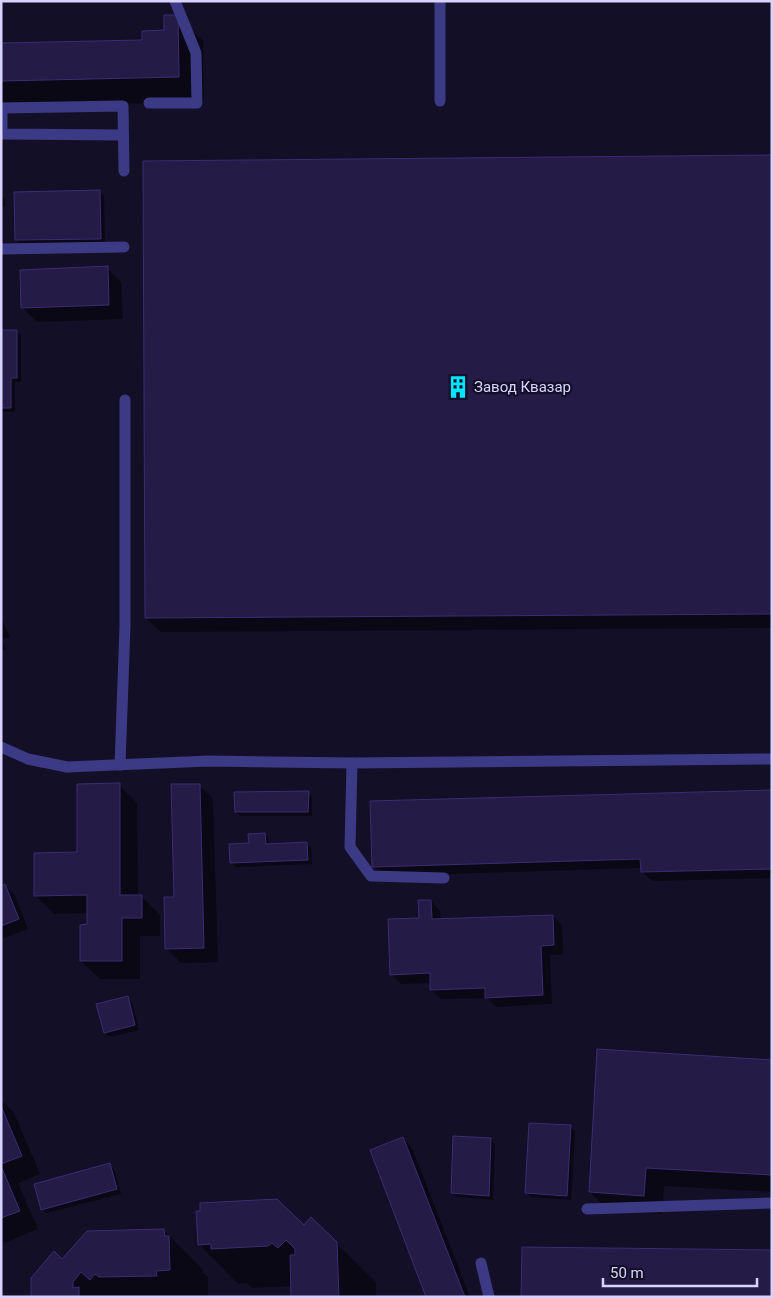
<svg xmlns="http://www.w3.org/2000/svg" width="773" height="1298" font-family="Roboto,sans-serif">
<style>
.shadow{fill:#0007}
.building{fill:#241b47;stroke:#3b2d73}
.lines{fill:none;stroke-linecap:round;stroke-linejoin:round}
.lane{stroke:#3d3a85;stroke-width:11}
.labels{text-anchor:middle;stroke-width:4.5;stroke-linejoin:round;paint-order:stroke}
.poi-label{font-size:15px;fill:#d9d4ff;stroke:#130f26;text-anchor:start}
</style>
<rect width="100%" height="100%" fill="#130f26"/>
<g class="shadow">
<path d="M177,16L203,41L204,102L1,106V44L143,41L165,32Z"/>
<path d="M772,156V628L161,632L146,618Z"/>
<path d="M99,191L104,196L105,243L20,244L16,240Z"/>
<path d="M1,195L5,199V207H1Z"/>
<path d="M107,268L121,282L123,319L37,322L23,308Z"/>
<path d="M1,331H16L21,335V382H15V412H1Z"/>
<path d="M1,617L10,637L2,640L6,649L1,651Z"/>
<path d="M119,785L137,803L138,896H141L160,915V936H140V979H100L81,961L89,926L88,913L54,914L35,895L78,853Z"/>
<path d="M199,785L213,799L218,962L181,963L167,949L175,898Z"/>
<path d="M772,791V878L652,881L642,872V868L383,876L374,866Z"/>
<path d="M308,793L312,797V816H240L236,812Z"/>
<path d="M265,834L269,839V845L307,843L311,848L312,864L236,867L231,863L250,844Z"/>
<path d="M5,886L15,895L28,929L1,939V887Z"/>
<path d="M431,901L440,911L441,920L553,916L562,925L563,954L550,955L552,1004L496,1007L487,998L441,999L431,990V983L401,984L391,974L420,919Z"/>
<path d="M127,998L132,1002L139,1030L110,1037L105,1033L98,1005Z"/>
<path d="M772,1061V1192L664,1186L662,1214L608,1210L590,1192Z"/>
<path d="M1,1100L14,1113L40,1174L18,1183L38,1229L4,1243L1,1241Z"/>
<path d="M571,1127L575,1131L571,1200L531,1197L526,1193Z"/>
<path d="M403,1138L412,1148L470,1297H428Z"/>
<path d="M491,1139L495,1144L493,1200L457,1197L452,1193Z"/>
<path d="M110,1165L114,1169L121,1194L46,1213L42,1209Z"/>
<path d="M304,1227L336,1243L376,1282V1297H292V1286L252,1288L247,1283L238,1284L199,1244Z"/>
<path d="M164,1230L203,1270V1273L208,1277V1297H33L62,1260Z"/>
</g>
<g class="building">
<path d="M164,15H178L179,77L1,81V43L142,40V31L164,30Z"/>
<path d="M772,155V614L145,618L143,161Z"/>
<path d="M100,190L101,239L15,240L14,192Z"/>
<path d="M108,266L109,305L21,308L20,270Z"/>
<path d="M1,330H17V378H11V408H1Z"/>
<path d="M120,783V895H142V918H122V961H80V925L87,924V895L34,896V853L77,852V784Z"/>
<path d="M171,784H200L204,948L165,949L164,897H174Z"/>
<path d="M772,790V869L641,872L640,859L372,867L370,801Z"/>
<path d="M309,791L308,812H235L234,792Z"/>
<path d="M265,833L266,844L307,842L308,860L230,863L229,844L249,843L248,834Z"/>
<path d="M5,884L19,919L1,926V886Z"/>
<path d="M418,900H431L432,919L553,915L554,945L541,946L543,995L485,998V988L430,990V973L390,975L388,919L419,918Z"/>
<path d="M128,996L135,1025L104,1033L96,1004Z"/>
<path d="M597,1049L772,1060V1175L646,1168L644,1196L589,1192Z"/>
<path d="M1,1106L22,1156L1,1164Z"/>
<path d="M529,1123L571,1125L567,1196L525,1193Z"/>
<path d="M453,1136L491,1138L489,1196L451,1193Z"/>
<path d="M403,1137L465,1297H426L370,1150Z"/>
<path d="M110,1163L117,1189L41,1210L34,1184Z"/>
<path d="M1,1166L20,1211L1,1218Z"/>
<path d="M277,1199L304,1225L311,1217L337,1242L339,1297H291L290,1255H295V1249L286,1240L278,1248L272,1243L268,1246L211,1249V1244L198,1245L196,1211H200V1203Z"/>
<path d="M164,1229L165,1236H169L170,1270L156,1271L157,1276L99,1277L95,1274L90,1280L81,1272L73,1282V1288L79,1287V1297H31V1278L54,1251L62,1259L87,1231Z"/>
<path d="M522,1247L772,1250V1297H521Z"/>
</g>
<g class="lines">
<g class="lane">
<path d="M440,1V101"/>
<path d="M149,103H197L196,53L175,1"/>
<path d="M1,108L123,106L124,171"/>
<path d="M2,108V134L123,135"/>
<path d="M1,249L124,247"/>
<path d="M1,747L28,759L67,767L209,761L352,763L772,759"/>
<path d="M352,763L350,847L371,876L444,878"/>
<path d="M120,765L125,626V400"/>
<path d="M587,1209L772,1203"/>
<path d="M481,1263L489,1297"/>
</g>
</g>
<defs>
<symbol id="building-bare" viewBox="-9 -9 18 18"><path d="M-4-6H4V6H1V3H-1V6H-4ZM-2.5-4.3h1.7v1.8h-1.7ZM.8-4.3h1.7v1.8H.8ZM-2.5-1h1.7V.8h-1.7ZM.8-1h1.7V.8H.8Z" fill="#00e5ff" stroke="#130f26" stroke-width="2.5" paint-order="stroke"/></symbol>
</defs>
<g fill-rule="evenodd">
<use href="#building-bare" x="442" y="371" width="32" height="32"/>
</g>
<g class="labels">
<g class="poi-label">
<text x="474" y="392">Завод Квазар</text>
</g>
</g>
<rect width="773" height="1298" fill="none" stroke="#d9d4ff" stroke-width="5"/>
<path d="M603 1278v8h154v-8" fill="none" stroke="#d9d4ff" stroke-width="2.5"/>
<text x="610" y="1278" font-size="15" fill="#d9d4ff" stroke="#130f26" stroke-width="4" paint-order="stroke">50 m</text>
</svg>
